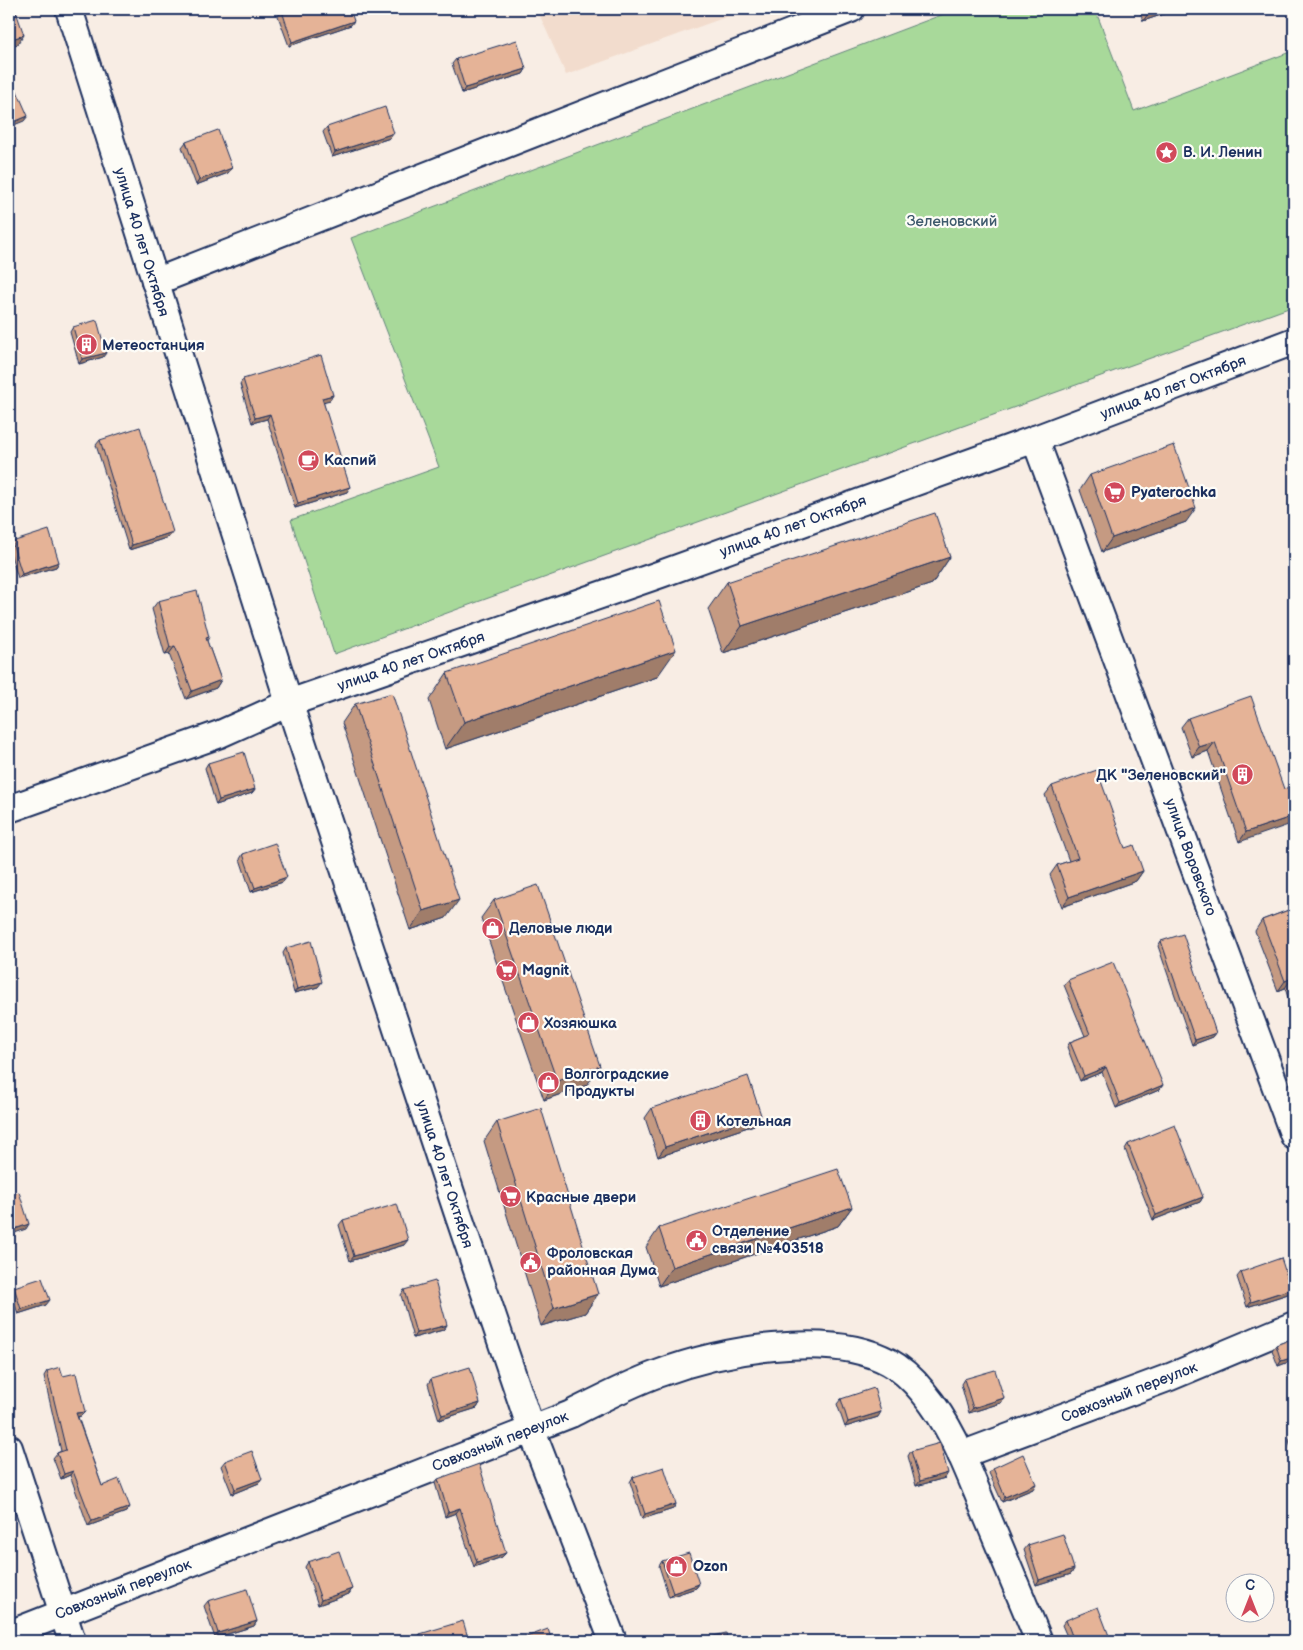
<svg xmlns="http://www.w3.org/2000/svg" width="1303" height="1650" font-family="'Balsamiq Sans',sans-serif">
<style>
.built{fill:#f2dccd}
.green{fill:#a8d99a;stroke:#62847c}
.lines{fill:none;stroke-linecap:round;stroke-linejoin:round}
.minor-casing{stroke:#1b2f5e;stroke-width:30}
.minor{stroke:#fdfcf7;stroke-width:26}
.wall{fill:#c59a82;stroke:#1b2f5e}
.shaded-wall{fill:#a07d6a;stroke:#1b2f5e}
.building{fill:#e5b397;stroke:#1b2f5e}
.labels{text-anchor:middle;stroke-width:4.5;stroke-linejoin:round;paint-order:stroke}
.poi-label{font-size:15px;font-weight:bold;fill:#1b2f5e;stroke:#fdfcf7;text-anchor:start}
.park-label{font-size:15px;fill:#3e5a6d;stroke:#fdfcf7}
.street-label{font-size:15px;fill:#1b2f5e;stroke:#fdfcf7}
</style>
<rect width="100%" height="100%" fill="#f8ede4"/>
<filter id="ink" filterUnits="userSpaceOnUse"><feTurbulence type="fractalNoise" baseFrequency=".02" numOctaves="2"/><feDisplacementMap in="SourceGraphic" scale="10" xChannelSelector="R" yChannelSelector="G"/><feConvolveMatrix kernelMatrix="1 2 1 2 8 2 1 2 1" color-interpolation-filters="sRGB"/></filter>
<g filter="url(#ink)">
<path class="built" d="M537,9H748L566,75Z"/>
<path class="green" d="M957,9H1095L1134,111L1290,52L1294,62V306L334,654L291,520L439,467L351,238Z"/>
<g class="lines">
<defs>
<g id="minor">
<path d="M69,9L284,687L457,1211L531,1429L613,1641"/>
<path d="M155,282L851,9"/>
<path d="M1035,439L1294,1136"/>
<path d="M9,809L220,734L289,703L661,574L1035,439L1294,341"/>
<path d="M9,1448L72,1641"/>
<path d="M961,1455L1170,1377L1294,1325"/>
<path d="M9,1634L571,1414C599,1400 627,1385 657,1374C718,1351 829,1329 889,1362C902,1369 914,1381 923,1392C952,1426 967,1468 984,1509C1002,1553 1021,1597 1039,1641"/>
</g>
</defs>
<use href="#minor" class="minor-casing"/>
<use href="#minor" class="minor"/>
</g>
<g class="wall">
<path d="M1139,9H1179L1143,21Z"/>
<path d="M282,11L351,25L289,46L278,16Z"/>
<path d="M456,59L526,69L523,74L462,93L452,64Z"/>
<path d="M327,127L390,138L332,157L323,132Z"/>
<path d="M186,142L228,173L196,185L182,147Z"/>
<path d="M73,327L103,357L79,364L70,332Z"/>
<path d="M243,379L333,395L330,400L323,401L347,492L295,508L267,419L252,423L240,384Z"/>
<path d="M100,440L169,537L129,550L96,445Z"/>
<path d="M1090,475L1186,522L1102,552L1080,490Z"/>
<path d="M12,542L59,562L56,567L18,578L9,549V546Z"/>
<path d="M950,557L932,584L723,653L708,609L727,582Z"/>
<path d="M158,601L209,637L207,641L221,680L216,688L186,699L169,654L165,655L152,609Z"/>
<path d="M447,673L657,677L445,749L429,700Z"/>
<path d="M355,704L446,918L410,930L342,723Z"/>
<path d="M1188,718L1284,789L1239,842L1208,751L1192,757L1181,727Z"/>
<path d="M208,763L255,789L252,793L216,805L205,768Z"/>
<path d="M1052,786L1125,848L1143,871L1136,881L1062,907L1050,875L1057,865L1069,861L1045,795Z"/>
<path d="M243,854L283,882L251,892L240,859Z"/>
<path d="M494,900L587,1085L544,1100L481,918Z"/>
<path d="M1294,908V1017L1285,988L1278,991L1255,931L1262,920Z"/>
<path d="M1161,941L1216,1033L1213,1037L1192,1045L1158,946Z"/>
<path d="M286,948L318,987L294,993L283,953Z"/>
<path d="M1068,980L1163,1085L1159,1090L1116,1108L1102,1072L1080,1081L1067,1047L1070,1042L1085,1036L1064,985Z"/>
<path d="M652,1108L754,1125L658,1157L645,1118Z"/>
<path d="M497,1122L598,1294L585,1313L541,1326L484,1141Z"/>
<path d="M1128,1144L1203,1197L1200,1202L1153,1220L1125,1149Z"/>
<path d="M852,1207L838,1226L659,1286L646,1247L659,1228Z"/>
<path d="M343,1220L404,1245L350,1261L339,1225Z"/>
<path d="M1241,1272L1291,1289L1288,1294L1247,1307L1237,1277Z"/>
<path d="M14,1287L46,1305L18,1314L11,1292Z"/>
<path d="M404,1290L447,1325L443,1330L413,1338L401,1295Z"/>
<path d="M1294,1338V1360L1278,1366L1272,1350L1276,1345Z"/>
<path d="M47,1371L63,1376L81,1416L78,1417L102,1486L130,1507L126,1512L88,1526L70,1475L61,1479L53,1458L57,1453L61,1451L44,1376Z"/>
<path d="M431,1379L480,1403L477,1408L439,1420L428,1384Z"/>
<path d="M964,1379L1004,1398L1001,1403L969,1413L961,1384Z"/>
<path d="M841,1399L878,1417L845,1427L837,1404Z"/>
<path d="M1294,1434V1458L1289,1440L1292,1435Z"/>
<path d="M911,1451L945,1478L916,1486L908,1456Z"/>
<path d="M225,1461L262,1479L259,1483L232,1494L221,1466Z"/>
<path d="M993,1468L1033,1489L1002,1502L989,1473Z"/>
<path d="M633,1477L676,1504L673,1509L642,1519L630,1482Z"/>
<path d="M438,1479L502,1557L474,1567L456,1513L445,1517L435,1483Z"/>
<path d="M1028,1545L1074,1569L1071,1574L1036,1585L1024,1550Z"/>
<path d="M662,1561L699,1584L696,1588L669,1597L659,1566Z"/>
<path d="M308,1562L352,1589L349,1594L318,1605L305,1567Z"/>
<path d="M208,1601L257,1621L254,1626L215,1638L204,1606Z"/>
<path d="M1066,1620L1111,1641H1069L1062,1625Z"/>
<path d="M420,1634L469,1641H418L417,1639Z"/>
</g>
<g class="shaded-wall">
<path d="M1158,9H1179L1143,21L1150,11Z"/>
<path d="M354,21L351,25L289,46L292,42Z"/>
<path d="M24,35L18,44L9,47V40Z"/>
<path d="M526,69L523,74L462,93L465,88Z"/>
<path d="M28,116L24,121L9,127V124Z"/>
<path d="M394,133L390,138L332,157L335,152Z"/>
<path d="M232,168L228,173L196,185L199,180Z"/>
<path d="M106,353L103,357L79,364L82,359Z"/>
<path d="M333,395L330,400L319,403L322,398Z"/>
<path d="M270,414L267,419L252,423L255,418Z"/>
<path d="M350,487L347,492L295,508L298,503Z"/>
<path d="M1196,508L1186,522L1102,552L1112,538Z"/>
<path d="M173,532L169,537L129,550L132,545Z"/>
<path d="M950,557L932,584L723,653L742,626Z"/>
<path d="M59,562L56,567L18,578L22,574Z"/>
<path d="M175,646L169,654L165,655L170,647Z"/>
<path d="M676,650L657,677L445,749L464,722Z"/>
<path d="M221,680L216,688L186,699L192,691Z"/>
<path d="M1215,742L1208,751L1192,757L1199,747Z"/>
<path d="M255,789L252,793L216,805L219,800Z"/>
<path d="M1294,816V823L1239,842L1246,832Z"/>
<path d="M1143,871L1136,881L1062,907L1069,897Z"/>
<path d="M287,877L283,882L251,892L255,888Z"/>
<path d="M459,900L446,918L410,930L423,911Z"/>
<path d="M1292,978L1285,988L1278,991L1285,981Z"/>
<path d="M322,982L318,987L294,993L297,989Z"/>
<path d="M1216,1033L1213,1037L1192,1045L1195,1040Z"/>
<path d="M600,1066L587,1085L544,1100L557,1081Z"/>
<path d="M1106,1067L1102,1072L1080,1081L1084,1076Z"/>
<path d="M1163,1085L1159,1090L1116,1108L1120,1103Z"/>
<path d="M761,1115L754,1125L658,1157L665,1147Z"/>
<path d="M1203,1197L1200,1202L1153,1220L1156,1215Z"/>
<path d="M852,1207L838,1226L659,1286L672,1267Z"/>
<path d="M29,1224L26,1229L9,1235V1231Z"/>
<path d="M408,1240L404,1245L350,1261L354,1256Z"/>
<path d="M1291,1289L1288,1294L1247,1307L1251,1302Z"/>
<path d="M598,1294L585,1313L541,1326L554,1308Z"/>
<path d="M50,1300L46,1305L18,1314L21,1309Z"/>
<path d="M447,1325L443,1330L413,1338L416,1333Z"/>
<path d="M1294,1357V1360L1278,1366L1281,1361Z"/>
<path d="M1004,1398L1001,1403L969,1413L973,1408Z"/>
<path d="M480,1403L477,1408L439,1420L442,1415Z"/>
<path d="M85,1412L81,1416L73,1418L76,1413Z"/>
<path d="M881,1412L878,1417L845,1427L848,1422Z"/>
<path d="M73,1471L70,1475L61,1479L64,1474Z"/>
<path d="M948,1473L945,1478L916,1486L920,1481Z"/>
<path d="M262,1479L259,1483L232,1494L235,1489Z"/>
<path d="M1036,1484L1033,1489L1002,1502L1005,1497Z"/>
<path d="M676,1504L673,1509L642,1519L645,1514Z"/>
<path d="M130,1507L126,1512L88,1526L92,1521Z"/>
<path d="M460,1508L456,1513L445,1517L448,1512Z"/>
<path d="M506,1553L502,1557L474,1567L477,1562Z"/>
<path d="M1074,1569L1071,1574L1036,1585L1039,1580Z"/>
<path d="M699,1584L696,1588L669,1597L673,1593Z"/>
<path d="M352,1589L349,1594L318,1605L321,1600Z"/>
<path d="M257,1621L254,1626L215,1638L218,1633Z"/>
</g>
<g class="building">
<path d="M9,9H15L24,35L9,40Z"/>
<path d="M288,9H350L354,21L292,42L282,11Z"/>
<path d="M1149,9H1158L1150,11Z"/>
<path d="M517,40L526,69L465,88L456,59Z"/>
<path d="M13,82L28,116L9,124V83Z"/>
<path d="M385,107L394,133L335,152L327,127Z"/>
<path d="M218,130L232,168L199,180L186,142Z"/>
<path d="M97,320L106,353L82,359L73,327Z"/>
<path d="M321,355L333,395L322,398L350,487L298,503L270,414L255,418L243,379Z"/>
<path d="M140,427L173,532L132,545L100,440Z"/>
<path d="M1174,445L1196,508L1112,538L1090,475Z"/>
<path d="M935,513L950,557L742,626L727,582Z"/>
<path d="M49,530L59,562L22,574L12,542Z"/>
<path d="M197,591L209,637L206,638L221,680L192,691L175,646L170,647L158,601Z"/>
<path d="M659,601L676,650L464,722L447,673Z"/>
<path d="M392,693L459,900L423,911L355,704Z"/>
<path d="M1251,696L1284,789L1294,785V816L1246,832L1215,742L1199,747L1188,718Z"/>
<path d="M244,752L255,789L219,800L208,763Z"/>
<path d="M1097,770L1125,848L1134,845L1143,871L1069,897L1057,865L1078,858L1052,786Z"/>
<path d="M275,843L287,877L255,888L243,854Z"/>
<path d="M538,885L600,1066L557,1081L494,900Z"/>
<path d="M1294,908V985L1292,978L1285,981L1262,920Z"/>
<path d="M1183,934L1216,1033L1195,1040L1161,941Z"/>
<path d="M311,941L322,982L297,989L286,948Z"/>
<path d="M1113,962L1163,1085L1120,1103L1106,1067L1084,1076L1070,1042L1090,1034L1068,980Z"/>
<path d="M748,1076L761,1115L665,1147L652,1108Z"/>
<path d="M541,1108L598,1294L554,1308L497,1122Z"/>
<path d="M1175,1125L1203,1197L1156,1215L1128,1144Z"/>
<path d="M838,1169L852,1207L672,1267L659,1228Z"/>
<path d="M19,1192L29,1224L9,1231V1195Z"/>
<path d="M397,1204L408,1240L354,1256L343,1220Z"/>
<path d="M1281,1258L1291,1289L1251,1302L1241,1272Z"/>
<path d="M42,1278L50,1300L21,1309L14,1287Z"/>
<path d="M435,1281L447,1325L416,1333L404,1290Z"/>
<path d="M1294,1338V1357L1281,1361L1276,1345Z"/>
<path d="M60,1367L63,1376L76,1373L85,1412L76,1413L102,1486L119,1479L130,1507L92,1521L73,1471L64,1474L57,1453L66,1450L47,1371Z"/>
<path d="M470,1367L480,1403L442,1415L431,1379Z"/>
<path d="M995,1370L1004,1398L973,1408L964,1379Z"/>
<path d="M874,1388L881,1412L848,1422L841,1399Z"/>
<path d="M1294,1434V1442L1292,1435Z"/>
<path d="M940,1443L948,1473L920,1481L911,1451Z"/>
<path d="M252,1451L262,1479L235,1489L225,1461Z"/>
<path d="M1023,1454L1036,1484L1005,1497L993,1468Z"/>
<path d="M479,1464L506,1553L477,1562L460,1508L448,1512L438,1479Z"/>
<path d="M664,1467L676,1504L645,1514L633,1477Z"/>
<path d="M1063,1534L1074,1569L1039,1580L1028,1545Z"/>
<path d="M339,1551L352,1589L321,1600L308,1562Z"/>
<path d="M689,1553L699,1584L673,1593L662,1561Z"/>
<path d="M247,1589L257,1621L218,1633L208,1601Z"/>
<path d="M1098,1607L1111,1641H1074L1066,1620Z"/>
<path d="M463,1621L469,1641H422L420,1634Z"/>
<path d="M548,1629L552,1641H522L521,1639Z"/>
<path d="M726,1633L728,1641H693Z"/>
</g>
</g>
<defs>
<symbol id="sight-disc" viewBox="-11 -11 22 22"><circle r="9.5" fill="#d1495b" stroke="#fdfcf7"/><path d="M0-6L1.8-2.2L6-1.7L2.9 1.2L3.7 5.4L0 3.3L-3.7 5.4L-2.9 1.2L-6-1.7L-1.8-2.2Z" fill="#fff"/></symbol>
<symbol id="building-disc" viewBox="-11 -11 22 22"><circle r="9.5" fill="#d1495b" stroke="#fdfcf7"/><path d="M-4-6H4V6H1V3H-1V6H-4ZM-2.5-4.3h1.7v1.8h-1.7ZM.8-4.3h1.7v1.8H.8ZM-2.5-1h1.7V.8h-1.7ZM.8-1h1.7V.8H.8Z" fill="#fff"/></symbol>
<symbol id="cafe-disc" viewBox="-11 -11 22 22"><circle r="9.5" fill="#d1495b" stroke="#fdfcf7"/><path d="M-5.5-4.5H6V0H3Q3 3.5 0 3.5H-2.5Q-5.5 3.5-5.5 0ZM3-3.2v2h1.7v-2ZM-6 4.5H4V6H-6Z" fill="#fff"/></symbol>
<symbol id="supermarket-disc" viewBox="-11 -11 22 22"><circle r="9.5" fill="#d1495b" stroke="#fdfcf7"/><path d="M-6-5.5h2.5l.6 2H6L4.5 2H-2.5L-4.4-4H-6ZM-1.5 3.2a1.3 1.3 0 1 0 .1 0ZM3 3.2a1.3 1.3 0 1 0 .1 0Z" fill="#fff"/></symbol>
<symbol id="shop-disc" viewBox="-11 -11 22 22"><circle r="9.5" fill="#d1495b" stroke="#fdfcf7"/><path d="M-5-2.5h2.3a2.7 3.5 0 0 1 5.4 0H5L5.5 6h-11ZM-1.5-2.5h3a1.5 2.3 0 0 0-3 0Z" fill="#fff"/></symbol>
<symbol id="civic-disc" viewBox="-11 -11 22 22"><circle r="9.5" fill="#d1495b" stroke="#fdfcf7"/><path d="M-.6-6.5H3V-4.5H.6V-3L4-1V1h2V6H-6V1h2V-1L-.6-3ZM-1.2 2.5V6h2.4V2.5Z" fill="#fff"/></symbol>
</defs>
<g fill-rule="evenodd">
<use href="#sight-disc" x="1154" y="140" width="25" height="25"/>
<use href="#building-disc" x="74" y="332" width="25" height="25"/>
<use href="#cafe-disc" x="296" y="448" width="25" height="25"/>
<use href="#supermarket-disc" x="1102" y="480" width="25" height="25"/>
<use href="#building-disc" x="1230" y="762" width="25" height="25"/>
<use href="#shop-disc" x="480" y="916" width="25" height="25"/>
<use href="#supermarket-disc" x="494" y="958" width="25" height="25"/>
<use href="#shop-disc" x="516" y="1010" width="25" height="25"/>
<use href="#shop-disc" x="536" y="1070" width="25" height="25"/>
<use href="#building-disc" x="688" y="1108" width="25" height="25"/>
<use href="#supermarket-disc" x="498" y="1184" width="25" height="25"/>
<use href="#civic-disc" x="684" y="1228" width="25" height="25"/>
<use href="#civic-disc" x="518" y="1250" width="25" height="25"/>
<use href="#shop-disc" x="664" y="1554" width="25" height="25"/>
</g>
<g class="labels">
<g class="poi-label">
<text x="1183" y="157">В. И. Ленин</text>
<text x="102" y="350">Метеостанция</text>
<text x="324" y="465">Каспий</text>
<text x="1131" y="497">Pyaterochka</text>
<text x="1226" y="780" text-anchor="end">ДК "Зеленовский"</text>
<text x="509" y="933">Деловые люди</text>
<text x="522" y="975">Magnit</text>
<text x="544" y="1028">Хозяюшка</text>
<text x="564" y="1079">Волгоградские<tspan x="564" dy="17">Продукты</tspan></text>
<text x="716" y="1126">Котельная</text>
<text x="526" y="1202">Красные двери</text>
<text x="712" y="1236">Отделение<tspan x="712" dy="17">связи №403518</tspan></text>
<text x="547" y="1258">Фроловская<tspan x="547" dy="17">районная Дума</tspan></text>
<text x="693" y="1571">Ozon</text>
</g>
<g class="park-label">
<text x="952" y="226">Зеленовский</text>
</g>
<g class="street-label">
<text transform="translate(142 242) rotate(73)" y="5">улица 40 лет Октября</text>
<text transform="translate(1173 387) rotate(-21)" y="5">улица 40 лет Октября</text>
<text transform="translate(793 526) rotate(-20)" y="5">улица 40 лет Октября</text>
<text transform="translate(411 661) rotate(-19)" y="5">улица 40 лет Октября</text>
<text transform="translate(1191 857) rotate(70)" y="5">улица Воровского</text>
<text transform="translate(445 1174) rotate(72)" y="5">улица 40 лет Октября</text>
<text transform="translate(1129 1392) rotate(-21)" y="5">Совхозный переулок</text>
<text transform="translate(500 1441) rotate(-21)" y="5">Совхозный переулок</text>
<text transform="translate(123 1589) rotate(-21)" y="5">Совхозный переулок</text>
</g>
</g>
<rect width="1303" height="1650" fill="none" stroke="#fdfcf7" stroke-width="30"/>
<rect x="15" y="15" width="1273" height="1620" fill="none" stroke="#1b2f5e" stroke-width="2" filter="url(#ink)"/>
<g transform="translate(1250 1598)"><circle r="24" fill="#fdfcf7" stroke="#a3aaba"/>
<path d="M0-4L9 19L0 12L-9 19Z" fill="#d1495b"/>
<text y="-8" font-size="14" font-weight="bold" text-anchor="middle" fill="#1b2f5e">С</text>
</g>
</svg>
